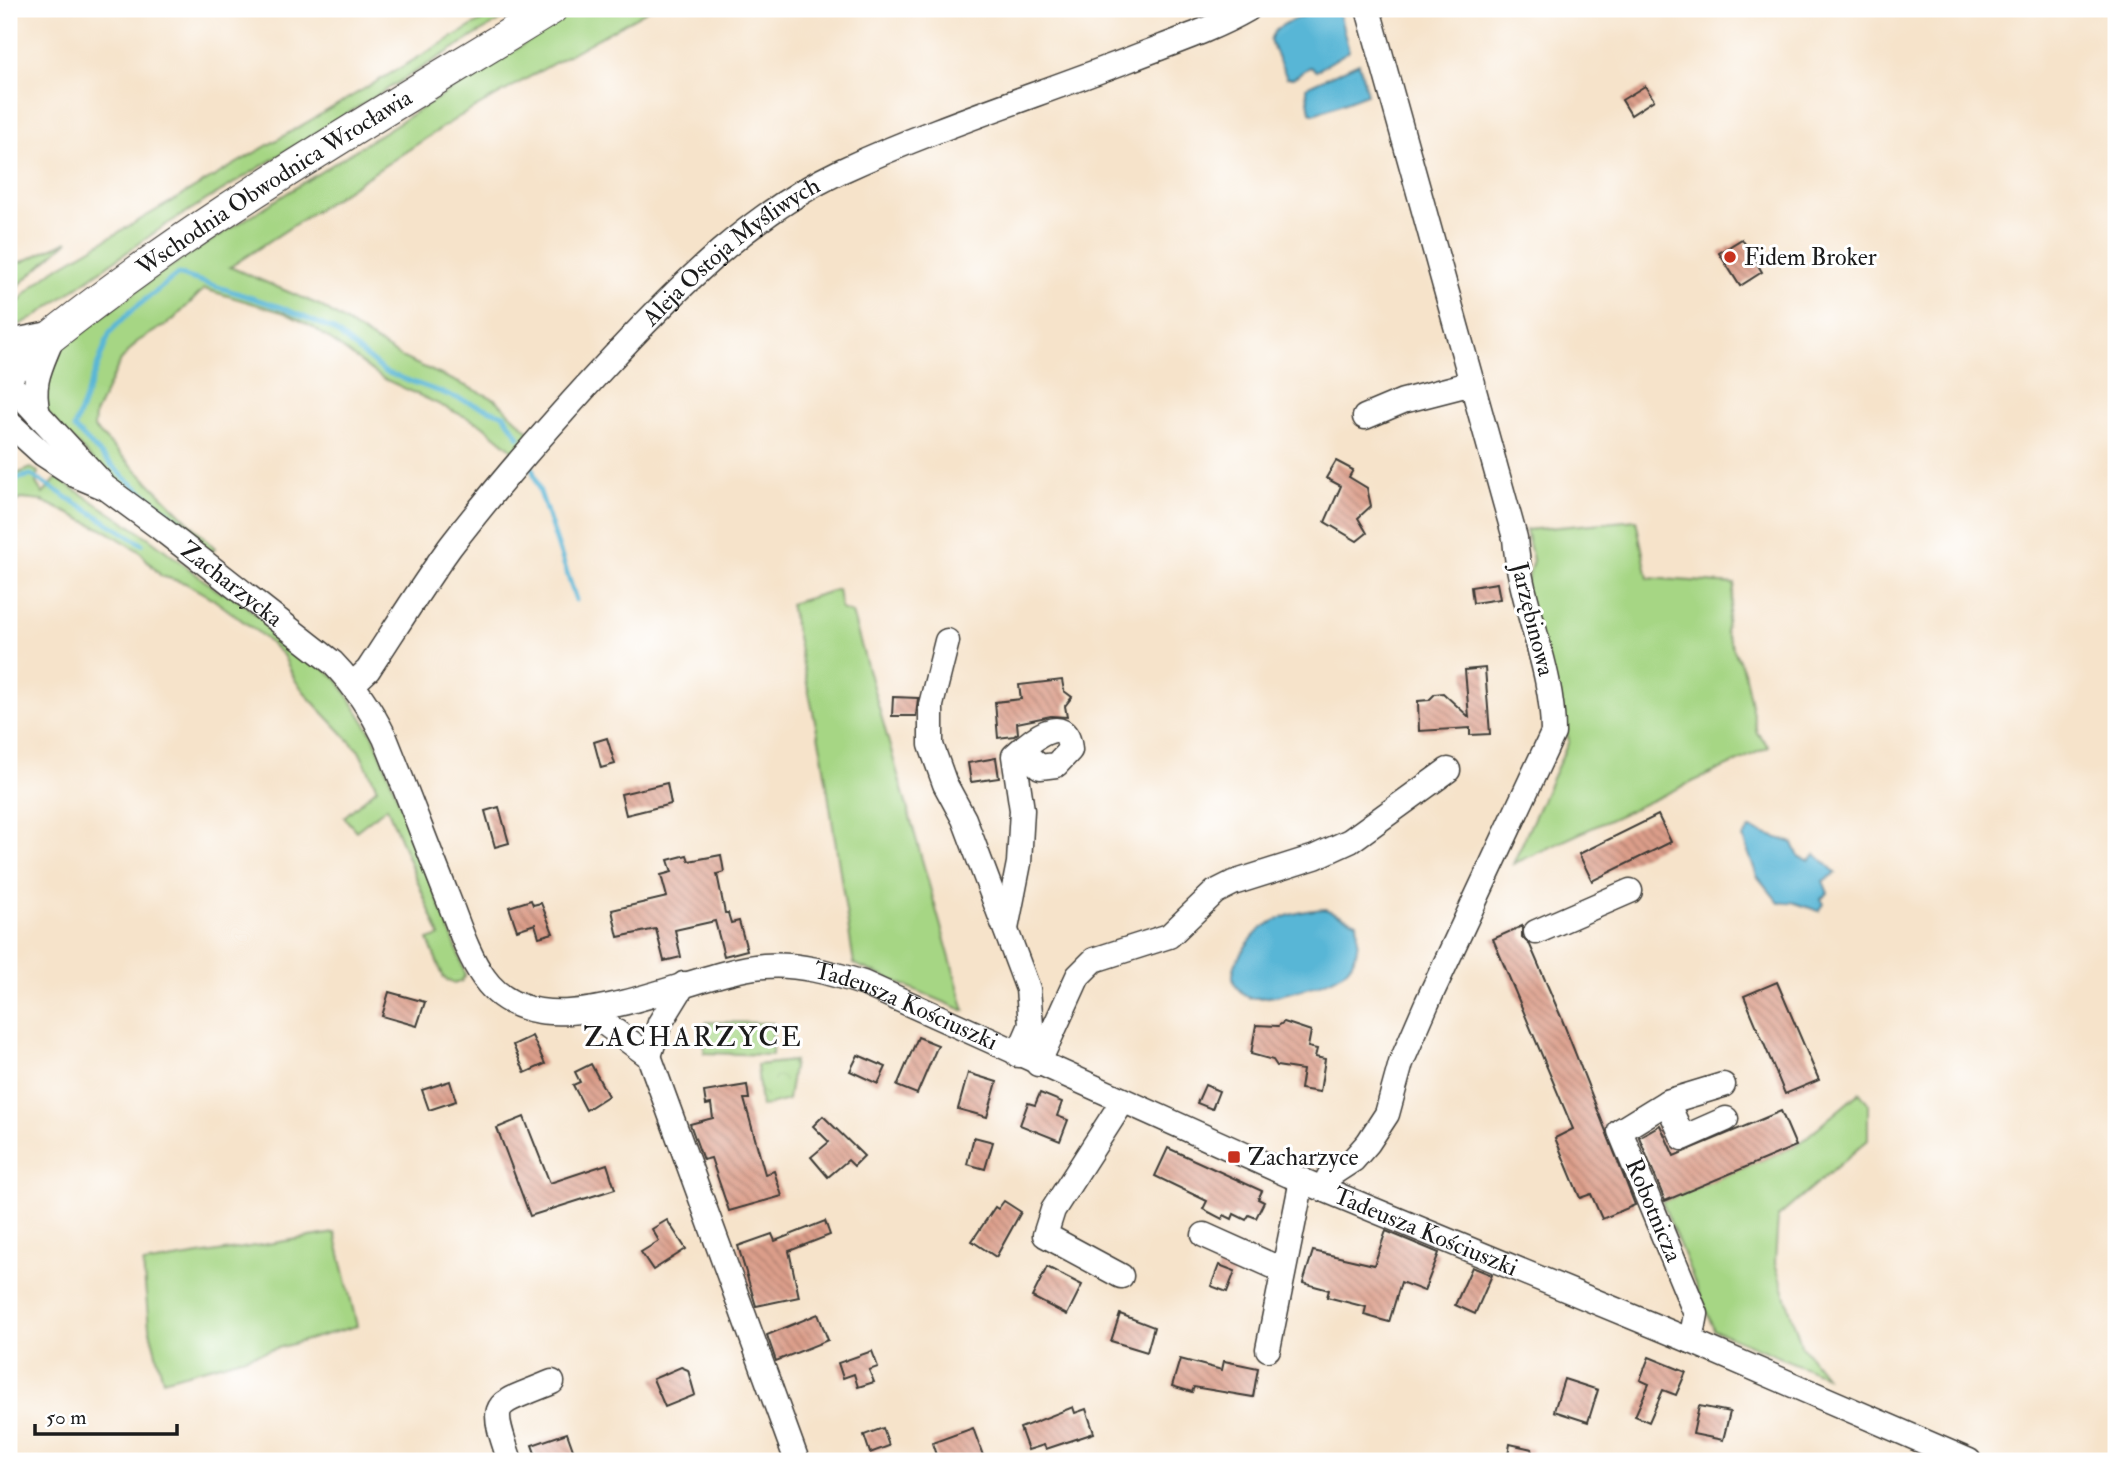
<svg xmlns="http://www.w3.org/2000/svg" width="2125" height="1470" font-family="'IM FELL Double Pica',serif">
<style>
.green{fill:#a6d684;stroke:#617950;stroke-width:2}
.park{fill:url(#park-crowns);stroke:#617950;stroke-width:2}
.water{fill:#58b6d6;stroke:#3a6979;stroke-width:2}
.lines{fill:none;stroke-linecap:round;stroke-linejoin:round}
.stream{stroke:#58b6d6;stroke-width:5}
.building{fill:url(#building-back-hatch)}
.minor-casing{stroke:#3d3a36;stroke-width:27}
.major-casing{stroke:#3d3a36;stroke-width:34}
.minor{stroke:#fff;stroke-width:24}
.major{stroke:#fff;stroke-width:32}
.poi-dot{fill:#c8321e;stroke:#fff;stroke-width:2.5}
.labels{text-anchor:middle;stroke-width:6;stroke-linejoin:round;paint-order:stroke}
.street-label{font-size:24px;fill:#1c1c1c;stroke:#fff}
.poi-label{font-size:24px;fill:#1c1c1c;stroke:#fff;text-anchor:start}
.quarter-label{font-size:28px;letter-spacing:2px;fill:#1c1c1c;stroke:#fff}
</style>
<defs>
<pattern id="park-crowns" width="20" height="18" patternUnits="userSpaceOnUse" patternTransform="scale(1.75)"><rect width="20" height="18" fill="#a6d684"/><path d="M2 6a3 3 0 1 1 6 0M12 15a3 3 0 1 1 6 0" fill="none" stroke="#8eb771"/></pattern>
<pattern id="building-back-hatch" width="6" height="6" patternUnits="userSpaceOnUse" patternTransform="scale(1.75)"><rect width="6" height="6" fill="#dc9e8a"/><path d="M-1 5l2 2M0 0l6 6M5-1l2 2" fill="none" stroke="#b28070"/></pattern>
</defs>
<rect width="100%" height="100%" fill="#fff"/>
<filter id="ink" filterUnits="userSpaceOnUse"><feTurbulence type="fractalNoise" baseFrequency=".0143" numOctaves="2"/><feDisplacementMap in="SourceGraphic" scale="14" xChannelSelector="R" yChannelSelector="G"/><feConvolveMatrix kernelMatrix="1 2 1 2 8 2 1 2 1" color-interpolation-filters="sRGB"/></filter>
<filter id="wash" filterUnits="userSpaceOnUse"><feTurbulence type="fractalNoise" baseFrequency=".00686" numOctaves="4" result="noise"/><feDisplacementMap in="SourceGraphic" scale="28" xChannelSelector="R" yChannelSelector="G"/><feGaussianBlur stdDeviation="1.57" result="paint"/><feColorMatrix in="noise" values="0 0 0 0 0 0 0 0 0 0 0 0 0 0 0 0 0 1.4 0 .05"/><feComposite in="paint" operator="in"/></filter>
<g filter="url(#wash)">
<rect width="100%" height="100%" fill="#f6e3ca"/>
<g class="green">
<path d="M501,9H518L164,226L35,317L9,330C9,303 34,285 54,270Z"/>
<path d="M579,9H650L457,118L230,267L319,305L401,357L495,399L531,433L515,452L481,424L382,378L313,327L285,313L204,289L173,320L137,342L120,362L95,414L94,428L215,548L208,556L112,480L43,409L50,355L165,270Z"/>
<path d="M68,241L9,294V263L22,262Z"/>
<path d="M31,468L38,472L36,483L43,494L57,478L149,538L222,594L226,590L338,680L374,737L458,952L465,974L462,981L454,984L444,978L428,940L440,936L387,807L356,831L344,817L377,788L359,751L310,699L295,680L283,655L259,633L213,599L185,583L161,576L139,551L106,531L42,501L21,499L9,506V477Z"/>
<path d="M1636,520L1648,578L1735,584L1725,631L1744,671L1757,733L1769,747L1513,864L1569,741L1525,587L1533,560L1526,530Z"/>
<path d="M838,589L841,609L852,613L965,1011L854,964L822,754L790,604Z"/>
<path d="M706,1022L773,1023L772,1055L704,1053Z"/>
<path d="M1860,1092L1868,1103V1140L1778,1217L1775,1263L1801,1345L1825,1376L1714,1330L1662,1202L1796,1146Z"/>
<path d="M335,1233L357,1326L163,1380L149,1327L143,1264Z"/>
</g>
<path class="park" d="M794,1061L788,1100L761,1107L757,1065Z"/>
<g class="water">
<path d="M1320,9H1338L1349,51L1316,71L1310,67L1293,78H1287L1270,41C1273,23 1305,16 1320,9Z"/>
<path d="M1359,63L1367,94L1314,114L1310,112L1306,87Z"/>
<path d="M1750,829L1793,843L1799,857L1809,860L1816,854L1836,873L1823,881L1828,893L1821,899L1824,904L1819,911L1792,902L1779,903L1757,876L1743,838Z"/>
<path d="M1325,909L1357,922C1363,968 1343,978 1303,989C1285,994 1268,999 1249,998C1243,994 1236,989 1234,982C1228,966 1250,939 1261,929C1278,916 1304,910 1325,909Z"/>
</g>
<g class="lines">
<g class="stream">
<path d="M531,465L576,600"/>
<path d="M9,481L31,475L142,544"/>
<path d="M182,524L125,478L74,428L110,332L130,312L178,274L283,308L332,329L385,372L504,415L519,437"/>
</g>
</g>
<g id="blocks">
<g class="building">
<path d="M1645,86L1654,100L1631,115L1622,100Z"/>
<path d="M1742,239L1762,272L1740,286L1719,253Z"/>
<path d="M1336,461L1353,470L1349,477L1367,488L1371,506L1358,518L1367,533L1357,541L1325,522L1341,486L1326,478Z"/>
<path d="M1497,583L1500,599L1473,603L1471,587Z"/>
<path d="M1485,668L1490,734L1470,735V728L1419,731L1418,701L1429,700L1435,694L1443,693L1469,717L1465,670Z"/>
<path d="M1062,680L1064,691L1072,697L1065,706L1067,717L1051,716L1017,723L1018,733L1014,736L998,738L995,702L1021,699L1019,685Z"/>
<path d="M893,697L918,698L916,716H892Z"/>
<path d="M607,738L615,764L601,768L594,742Z"/>
<path d="M996,758L999,778L971,782L968,763Z"/>
<path d="M667,783L671,804L626,815L621,794Z"/>
<path d="M499,807L509,843L495,847L485,811Z"/>
<path d="M1658,815L1671,842L1592,881L1579,854Z"/>
<path d="M687,855L689,861L721,855L724,872L717,874L725,913H728L731,923L739,921L747,950L724,956L715,921L675,930L681,957L664,961L656,929L618,937L612,910L667,897L661,875L672,872L668,860Z"/>
<path d="M531,900L533,905L541,903L553,933L539,937L535,924L517,930L509,907Z"/>
<path d="M1522,926V937L1530,945L1561,1017L1635,1205L1602,1219L1591,1194L1580,1198L1555,1138L1573,1129L1493,939Z"/>
<path d="M1777,982L1819,1080L1785,1094L1744,996Z"/>
<path d="M389,992L425,1002L417,1026L382,1016Z"/>
<path d="M1284,1022L1311,1031L1308,1047L1317,1049L1315,1057L1325,1059L1320,1092L1300,1089L1303,1070L1277,1066L1273,1060L1251,1054L1256,1025L1278,1026Z"/>
<path d="M532,1036L545,1064L525,1073L513,1045Z"/>
<path d="M918,1037L938,1045L917,1094L897,1086Z"/>
<path d="M858,1055L886,1067L878,1084L850,1071Z"/>
<path d="M591,1064L608,1096L586,1110L573,1085L580,1082L575,1072Z"/>
<path d="M968,1073L997,1082L987,1117L958,1109Z"/>
<path d="M450,1081L456,1101L429,1110L422,1090Z"/>
<path d="M747,1085L749,1099H744L765,1174L774,1171L782,1196L729,1211L711,1158L703,1160L690,1124L713,1118L711,1104L706,1105L704,1092Z"/>
<path d="M1205,1085L1219,1091L1212,1109L1197,1103Z"/>
<path d="M1040,1093L1062,1102L1057,1116L1068,1120L1060,1141L1020,1125L1028,1103L1035,1105Z"/>
<path d="M1781,1111L1796,1146L1665,1201L1639,1137L1660,1125L1674,1156Z"/>
<path d="M823,1116L864,1156L854,1166L848,1160L828,1177L811,1157L829,1142L813,1126Z"/>
<path d="M524,1117L550,1183L607,1164L615,1189L530,1216L497,1128Z"/>
<path d="M974,1137L993,1142L985,1169L967,1164Z"/>
<path d="M1168,1148L1262,1191L1258,1199L1264,1202L1256,1218L1249,1215L1246,1220L1234,1214L1232,1219L1224,1215L1222,1219L1203,1209L1207,1201L1155,1176Z"/>
<path d="M1004,1201L1021,1212L996,1257L972,1241L995,1207L998,1209Z"/>
<path d="M667,1220L686,1249L653,1270L641,1252L659,1241L652,1229Z"/>
<path d="M825,1221L830,1235L789,1251L799,1297L756,1306L738,1246L772,1234L775,1241Z"/>
<path d="M1386,1231L1439,1253L1424,1291L1401,1282L1389,1322L1364,1315L1366,1307L1327,1297L1329,1290L1303,1283L1313,1251L1374,1265Z"/>
<path d="M1219,1265L1235,1271L1227,1292L1211,1286Z"/>
<path d="M1047,1267L1082,1285L1067,1315L1032,1297Z"/>
<path d="M1472,1267L1492,1275L1475,1314L1455,1305Z"/>
<path d="M818,1314L828,1340L776,1361L767,1335Z"/>
<path d="M1120,1314L1154,1327L1147,1352L1111,1341Z"/>
<path d="M872,1351L878,1367L869,1370L874,1382L858,1387L854,1374L843,1378L838,1363Z"/>
<path d="M1649,1357L1686,1372L1676,1395L1663,1390L1649,1422L1635,1416L1649,1384L1640,1380Z"/>
<path d="M1180,1359L1222,1370L1224,1361L1258,1368L1253,1397L1194,1387L1192,1392L1172,1386Z"/>
<path d="M681,1367L688,1370L695,1395L665,1407L653,1379Z"/>
<path d="M1564,1379L1598,1390L1588,1422L1554,1411Z"/>
<path d="M1699,1406L1730,1412L1723,1440L1693,1434Z"/>
<path d="M1073,1407L1075,1413L1086,1409L1094,1433L1046,1449L1044,1445L1028,1450L1020,1428Z"/>
<path d="M883,1428L889,1446L870,1453L864,1435Z"/>
<path d="M973,1428L985,1461H938L932,1443Z"/>
<path d="M567,1433L577,1461H538L532,1445Z"/>
<path d="M1510,1444L1532,1449L1529,1461H1507Z"/>
</g>
</g>
</g>
<g filter="url(#ink)">
<use href="#blocks" fill-opacity="0" stroke="#3d3a36" stroke-width="2"/>
<g class="lines">
<defs>
<g id="minor">
<path d="M9,342L54,333"/>
<path d="M9,383L101,482"/>
<path d="M38,414C30,380 42,365 54,333"/>
<path d="M1365,417L1403,401L1473,383"/>
<path id="s1" d="M9,423L43,454L75,475L106,488L159,527L333,663C355,686 371,709 385,738C406,790 426,843 447,896C458,923 467,954 484,978C541,1059 686,972 764,966C798,963 831,973 863,983L1289,1175L1691,1341L1969,1461"/>
<path d="M947,641L931,705V745L945,784L964,819L1028,989L1031,1025L1018,1055"/>
<path id="s2" d="M353,684L368,670C395,629 421,587 450,547C502,479 559,415 617,353C682,283 754,212 841,171C934,128 1032,97 1128,60C1168,44 1210,31 1248,9"/>
<path d="M1006,929L1019,863L1022,810L1014,756C1028,743 1067,708 1070,750L1056,765L1040,767L1021,750"/>
<path d="M1536,932L1630,891"/>
<path d="M588,1011L649,1056L797,1461"/>
<path d="M649,1056L660,1023L684,984"/>
<path d="M1038,1064L1078,976L1094,960L1169,936L1215,892L1233,883L1315,857L1350,841L1448,770"/>
<path d="M1667,1102L1683,1138L1726,1119"/>
<path d="M1323,1188L1330,1175L1353,1160L1368,1143L1387,1114L1401,1063L1427,1003L1553,733C1553,665 1520,606 1515,538L1368,9"/>
<path d="M1204,1235L1282,1270"/>
<path d="M1121,1276L1045,1235L1053,1210L1123,1101"/>
<path d="M1691,1341L1696,1314L1620,1131L1667,1102L1723,1085"/>
<path d="M1268,1349L1302,1180"/>
<path d="M510,1461C488,1397 493,1407 552,1382"/>
</g>
<g id="major">
<path id="s3" d="M9,371C176,230 365,123 551,9"/>
</g>
</defs>
<use href="#minor" class="minor-casing"/>
<use href="#major" class="major-casing"/>
<use href="#minor" class="minor"/>
<use href="#major" class="major"/>
</g>
</g>
<g class="poi-dot">
<circle cx="1730" cy="257" r="7"/>
<rect x="1227" y="1150" width="14" height="14" rx="3.5"/>
</g>
<g class="labels">
<g class="street-label">
<text dy="8" stroke="none"><textPath href="#s3" startOffset="326">Wschodnia Obwodnica Wrocławia</textPath></text>
<text dy="8" stroke="none"><textPath href="#s2" startOffset="578">Aleja Ostoja Myśliwych</textPath></text>
<text dy="8" stroke="none"><textPath href="#s1" startOffset="276">Zacharzycka</textPath></text>
<text transform="translate(1533 619) rotate(76)" y="8">Jarzębinowa</text>
<text dy="8" stroke="none"><textPath href="#s1" startOffset="1202">Tadeusza Kościuszki</textPath></text>
<text transform="translate(1654 1210) rotate(67)" y="8">Robotnicza</text>
<text dy="8" stroke="none"><textPath href="#s1" startOffset="1769">Tadeusza Kościuszki</textPath></text>
</g>
<g class="poi-label">
<text x="1744" y="265">Fidem Broker</text>
<text x="1248" y="1165">Zacharzyce</text>
</g>
<g class="quarter-label">
<text x="693" y="1046">ZACHARZYCE</text>
</g>
</g>
<rect width="2125" height="1470" fill="none" stroke="#fff" stroke-width="35"/>
<path d="M35 1424v10h142v-10" fill="none" stroke="#1c1c1c" stroke-width="3.5"/>
<text x="46" y="1424" font-size="21" fill="#1c1c1c" stroke="#ffffff" stroke-width="5" paint-order="stroke">50 m</text>
</svg>
